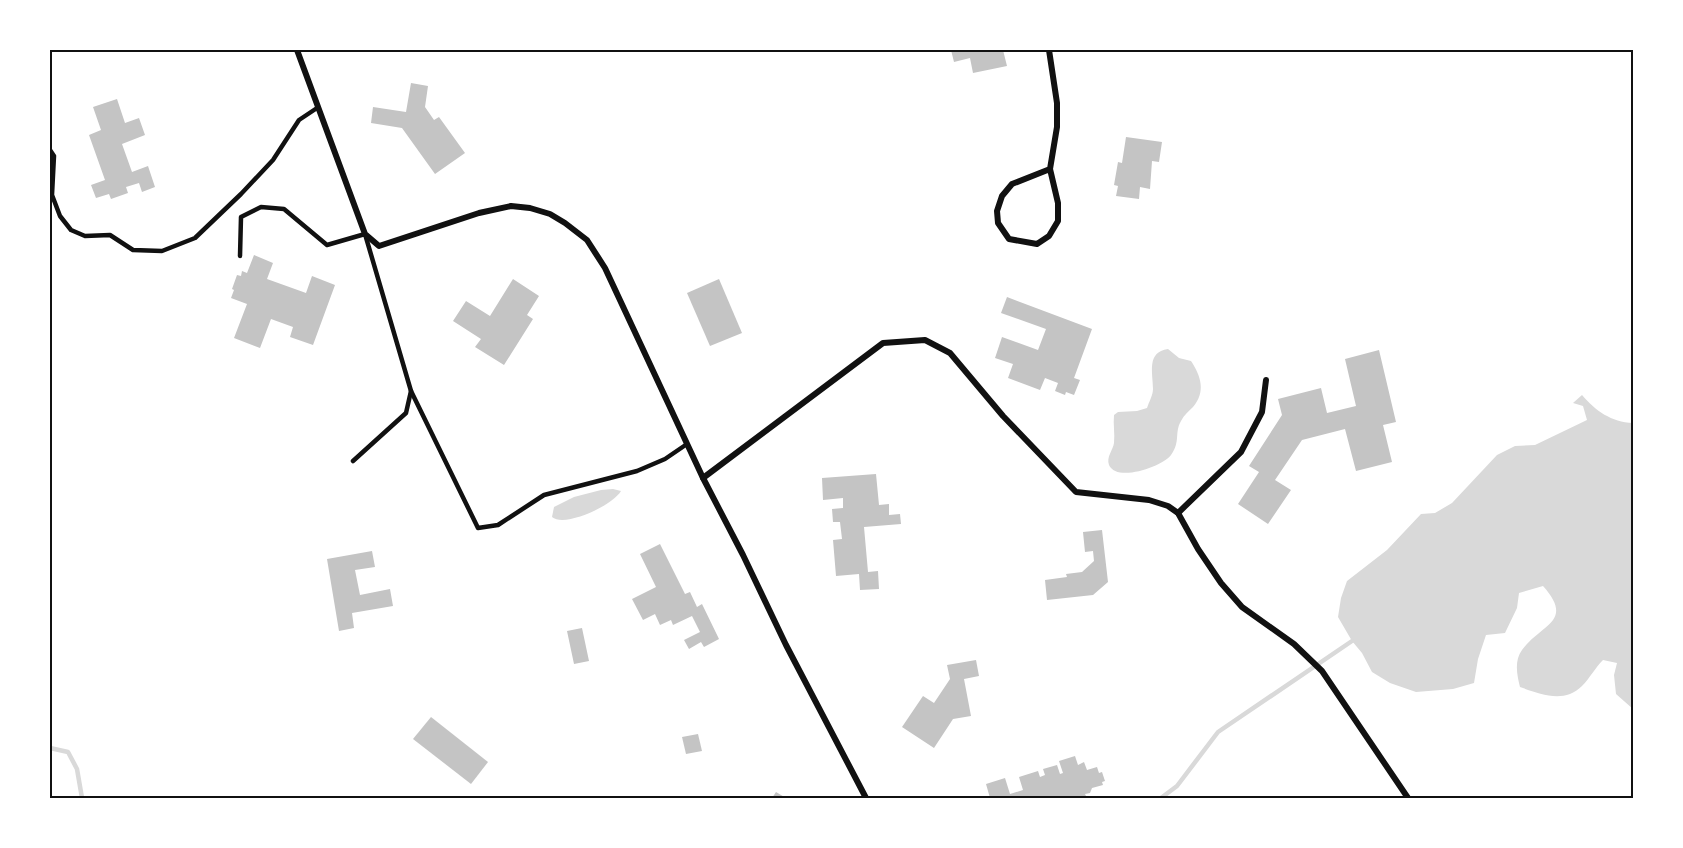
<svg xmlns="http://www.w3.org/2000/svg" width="1683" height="848" font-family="'Open Sans',sans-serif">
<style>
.water{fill:#d9d9d9}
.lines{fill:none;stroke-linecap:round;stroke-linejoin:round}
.stream{stroke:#d9d9d9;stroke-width:4.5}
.building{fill:#c4c4c4}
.service{stroke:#111;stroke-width:4.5}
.minor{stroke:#111;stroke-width:6}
.neatline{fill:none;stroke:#111;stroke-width:2}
</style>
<rect width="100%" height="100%" fill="#fff"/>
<g class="water">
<path d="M1168,349L1179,358L1191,361C1201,376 1206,392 1193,407C1189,411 1184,415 1181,421C1174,433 1181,441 1171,455C1163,466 1117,483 1109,465C1106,457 1113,450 1114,443C1115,434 1113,424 1114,415L1118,412L1137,411L1147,408C1149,402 1153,395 1153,389C1153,373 1146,352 1168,349Z"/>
<path d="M1582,395C1596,411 1611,422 1633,423V709L1616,694L1614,675L1617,663L1603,660C1595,668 1590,678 1582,686C1564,704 1540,694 1520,687C1517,675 1514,661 1522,650C1541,624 1575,622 1543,586L1519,593L1517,608L1505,633L1486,635L1478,659L1474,683L1453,689L1416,692L1390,683L1372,672L1362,653L1352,641L1338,617L1341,598L1347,581L1387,550L1421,514L1435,513L1452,503L1497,455L1515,446L1535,445L1587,420L1583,406L1573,403Z"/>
<path d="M613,489L621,491C613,505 565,528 552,517L554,507L574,497L601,490Z"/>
</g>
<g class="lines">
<g class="stream">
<path d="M50,748L68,752L77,769L82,798"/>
<path d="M1161,798L1177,786L1218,732L1352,641"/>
</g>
</g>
<g class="building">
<path d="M951,50H1003L1007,66L973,73L970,58L954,62Z"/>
<path d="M411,83L428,86L425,107L434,120L439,117L465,153L435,174L402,128L371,123L373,107L406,112Z"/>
<path d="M117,99L125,123L139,118L145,135L122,144L132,172L148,166L155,187L142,192L139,183L126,187L128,193L111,199L109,194L96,198L91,185L105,180L89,135L101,130L93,107Z"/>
<path d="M1126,137L1162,142L1159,162L1152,161L1150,189L1140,187L1139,199L1116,196L1118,186L1114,185L1118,162L1122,163Z"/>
<path d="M254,255L273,263L267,279L306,293L312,276L335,285L313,345L290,337L293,327L271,319L260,348L234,338L247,304L231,298L234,290L232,289L237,275L241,276L242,271L247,273Z"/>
<path d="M513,279L539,296L527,315L533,319L504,365L475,347L481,339L453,321L466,301L490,316Z"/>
<path d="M719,279L742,333L710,346L687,293Z"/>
<path d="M1007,297L1092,329L1074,378L1080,380L1074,395L1066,392L1065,395L1055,391L1058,383L1045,378L1040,390L1008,378L1013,364L995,358L1002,337L1038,350L1046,329L1001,313Z"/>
<path d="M1379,350L1396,422L1383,425L1392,462L1356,471L1345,429L1302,440L1275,480L1291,490L1268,524L1238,504L1259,472L1249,466L1282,415L1278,399L1321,388L1327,413L1356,406L1345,359Z"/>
<path d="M876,474L879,505L889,504V515L900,514L901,524L864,527L868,572L878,571L879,589L860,590L859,574L836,576L833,540L842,539L840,522H833L832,509L843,508V498L823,500L822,478Z"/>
<path d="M1102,530L1108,582L1093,595L1047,600L1045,580L1067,577L1066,574L1082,572L1094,561L1093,551L1085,552L1083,532Z"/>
<path d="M660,544L685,594L690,592L697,607L702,604L719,639L704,647L701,642L689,649L684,640L700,632L692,616L673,625L671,620L660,625L655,614L643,620L632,599L656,587L640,554Z"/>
<path d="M372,551L375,567L355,570L360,595L390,589L393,606L352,613L354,628L339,631L327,559Z"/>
<path d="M582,628L589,661L574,664L567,631Z"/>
<path d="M976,660L979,676L964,679L971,716L953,719L934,748L902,727L923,696L934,703L950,679L947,665Z"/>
<path d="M431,717L488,762L471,784L413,739Z"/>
<path d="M698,734L702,751L686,754L682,737Z"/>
<path d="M1075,756L1078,765L1084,762L1087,770L1097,767L1099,773L1102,772L1105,781L1102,782L1103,785L1092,788L1090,793L1085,794L1087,798H990L986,784L1005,778L1010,794L1023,790L1019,777L1038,771L1040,777L1045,775L1043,769L1057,765L1060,774L1063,773L1059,761Z"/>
<path d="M776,792L786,798H772Z"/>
</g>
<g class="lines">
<g class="service">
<path d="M50,150L54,156L52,195L60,216L71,230L85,236L110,235L133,250L162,251L195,238L241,194L273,160L299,120L317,108"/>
<path d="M240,256L241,217L261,207L284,209L327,245L365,234L411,391L406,413L353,461"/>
<path d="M411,391L478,528L498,525L544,495L637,471L665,459L687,444"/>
</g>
<g class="minor">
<path d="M297,50L365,234L379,246L479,213L511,206L530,208L550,214L565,223L587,240L605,268L703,478L743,555L786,645L866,798"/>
<path d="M1049,50L1057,103V127L1050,169L1058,203V221L1049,236L1037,244L1009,239L998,223L997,211L1002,196L1012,184L1050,169"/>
<path d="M703,478L883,343L925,340L950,353L1003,416L1076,492L1149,500L1168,506L1178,513L1198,549L1221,583L1242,607L1294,644L1322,671L1408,798"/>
<path d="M1178,513L1241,452L1262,412L1266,380"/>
</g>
</g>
<rect width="1683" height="848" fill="none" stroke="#ffffff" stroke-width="102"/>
<rect x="51" y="51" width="1581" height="746" class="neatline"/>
</svg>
